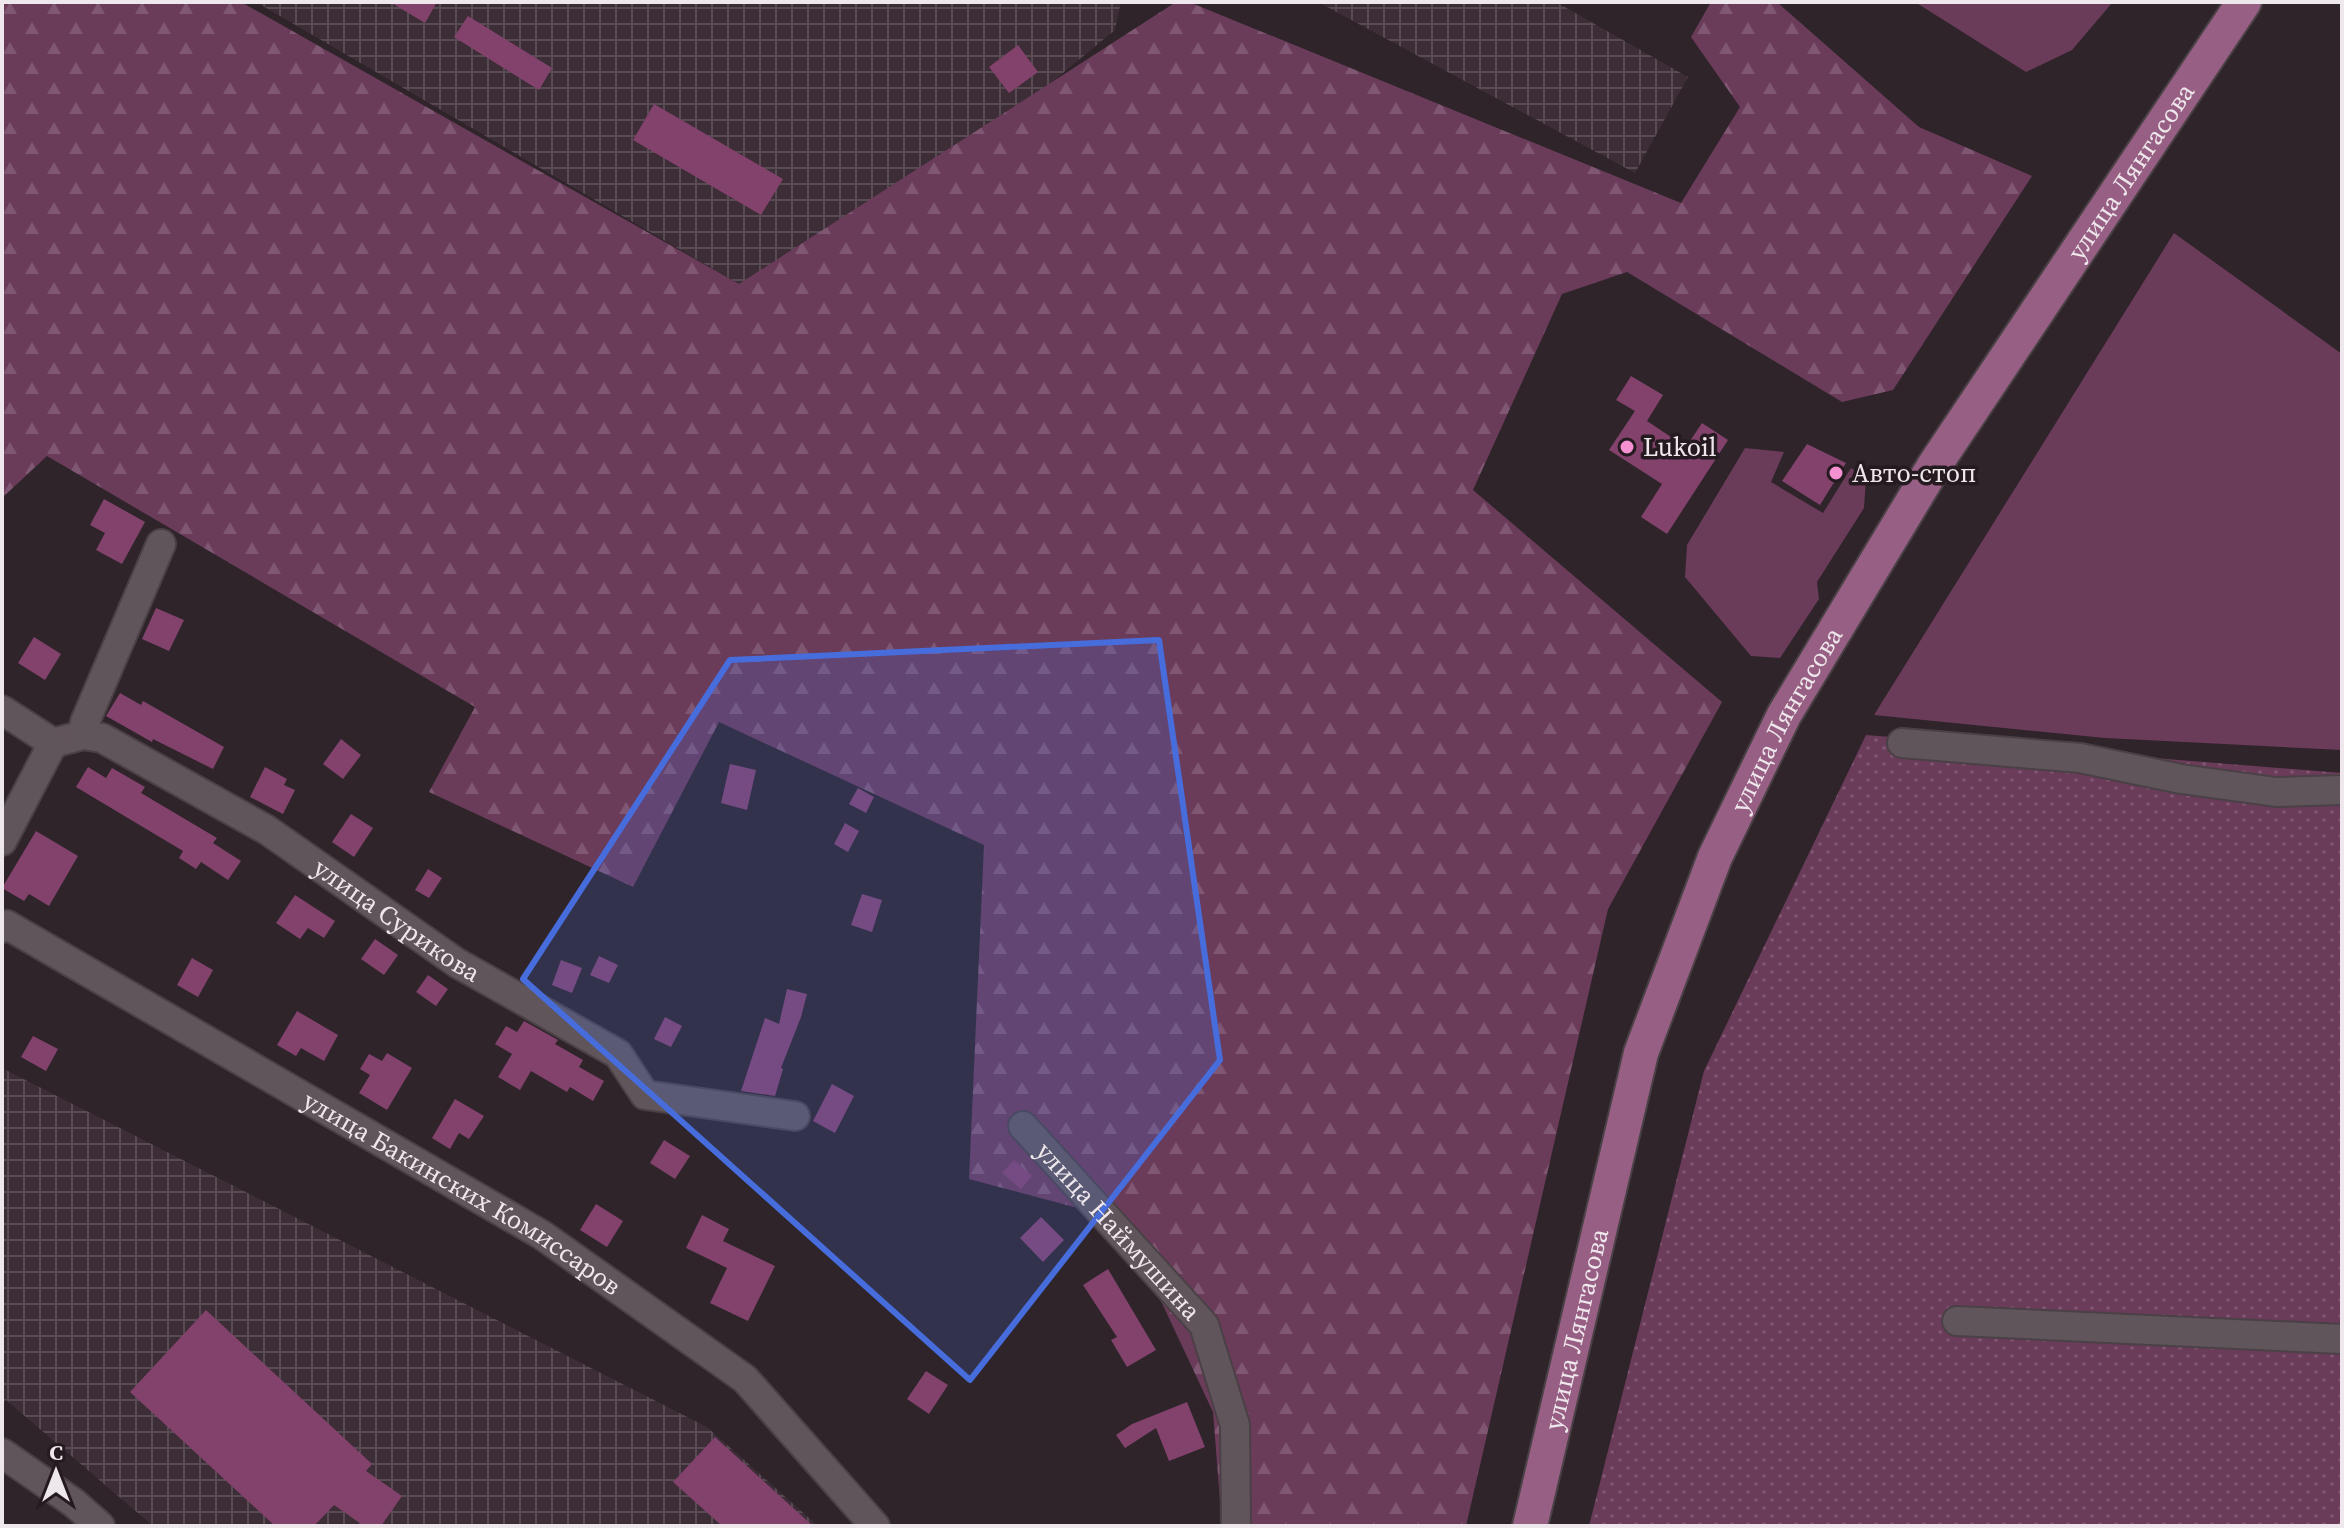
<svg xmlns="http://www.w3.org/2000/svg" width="2344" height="1528" font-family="'Source Serif 4',serif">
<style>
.industrial{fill:url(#industrial-grid)}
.grass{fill:#6b3b5a}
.forest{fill:url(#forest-firs)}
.park{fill:url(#park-dots)}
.building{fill:#82426c}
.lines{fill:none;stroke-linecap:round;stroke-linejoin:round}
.minor-casing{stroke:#4a4146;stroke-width:32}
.major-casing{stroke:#4a4146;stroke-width:38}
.minor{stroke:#61555c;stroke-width:28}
.major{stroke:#985f84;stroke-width:34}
.marked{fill:#476ddc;fill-opacity:0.2;stroke:#476ddc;stroke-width:6;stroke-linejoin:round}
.poi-dot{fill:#f590d1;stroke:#241a20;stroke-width:3}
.labels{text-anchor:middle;stroke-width:7;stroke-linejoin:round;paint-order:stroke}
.street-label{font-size:26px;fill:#eee7eb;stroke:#241a20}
.poi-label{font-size:26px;fill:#eee7eb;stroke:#241a20;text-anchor:start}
</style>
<defs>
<pattern id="industrial-grid" width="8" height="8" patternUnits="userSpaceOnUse" patternTransform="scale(2)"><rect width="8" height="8" fill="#3d2d37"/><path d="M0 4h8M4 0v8" fill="none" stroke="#594b54"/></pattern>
<pattern id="forest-firs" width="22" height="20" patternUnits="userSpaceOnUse" patternTransform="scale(2)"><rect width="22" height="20" fill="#6b3b5a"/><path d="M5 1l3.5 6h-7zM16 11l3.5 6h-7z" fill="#805772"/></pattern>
<pattern id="park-dots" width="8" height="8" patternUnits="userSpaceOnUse" patternTransform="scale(2)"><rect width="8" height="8" fill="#6b3b5a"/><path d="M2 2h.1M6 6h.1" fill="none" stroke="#805772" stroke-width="1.8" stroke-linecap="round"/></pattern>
</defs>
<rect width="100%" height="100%" fill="#2e242a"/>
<g class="industrial">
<path d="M256,2H1121L1115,30L857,243L739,284Z"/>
<path d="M1318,2H1556L1688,77L1635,173Z"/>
<path d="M2,1068L707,1427L818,1526H153L6,1400L2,1403Z"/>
</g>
<g class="grass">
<path d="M1915,2H2111L2112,3L2072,50L2026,72Z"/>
<path d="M2174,233L2342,354V750L2105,738L1874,715Z"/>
<path d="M1745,448L1784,452L1771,482L1823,513L1851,468L1866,478L1864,508L1817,582L1819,599L1780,658L1751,656L1685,577L1687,545Z"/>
</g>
<path class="forest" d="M2,2H241L739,284L1176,2H1189L1681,203L1740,107L1691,37L1711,2H1777L1919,127L2032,176L1893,390L1842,402L1627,272L1562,294L1473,490L1722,702L1608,909L1466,1526H1252L1221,1513L1213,1412L1123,1220L969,1179L984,845L719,722L633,887L429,792L475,707L47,456L2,498Z"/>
<path class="park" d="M1866,735L2342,773V1526H1589L1704,1071Z"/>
<g class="building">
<path d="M390,2H437L425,23Z"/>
<path d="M468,16L552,68L539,90L454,37Z"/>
<path d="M1018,45L1038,72L1009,93L989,67Z"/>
<path d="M654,104L783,179L761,215L633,140Z"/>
<path d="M1631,376L1663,395L1647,421L1686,447L1702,423L1728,440L1667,534L1641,517L1662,484L1609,450L1635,411L1616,400Z"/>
<path d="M1807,444L1846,463L1820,505L1782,481Z"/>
<path d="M104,499L145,522L122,564L96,550L105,533L90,525Z"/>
<path d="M156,608L184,620L169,651L142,639Z"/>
<path d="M34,637L61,654L45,680L18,663Z"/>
<path d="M120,693L141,705L143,701L224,747L213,769L153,739L152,742L106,716Z"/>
<path d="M341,739L361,755L343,779L323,764Z"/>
<path d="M730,764L756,770L747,810L721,803Z"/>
<path d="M88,767L106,778L112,768L145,787L141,793L217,838L213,843L241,861L228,880L201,862L196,869L179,858L183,851L76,787Z"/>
<path d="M265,767L287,779L284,785L295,790L283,814L250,797Z"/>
<path d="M858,788L874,797L866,813L849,804Z"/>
<path d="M351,814L373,828L354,857L332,842Z"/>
<path d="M845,823L859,831L848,852L834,844Z"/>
<path d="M36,831L78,856L49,906L29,894L24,901L2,888Z"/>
<path d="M428,869L442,878L429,898L415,890Z"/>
<path d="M862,894L882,900L872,932L851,925Z"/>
<path d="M295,895L335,921L324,938L308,928L300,939L276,923Z"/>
<path d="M375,939L398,955L384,975L361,959Z"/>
<path d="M599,956L618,965L609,983L590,975Z"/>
<path d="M192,958L213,970L198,997L177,985Z"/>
<path d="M561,960L582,968L572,993L552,985Z"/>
<path d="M428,975L448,989L436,1006L416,992Z"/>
<path d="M787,989L807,994L801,1017L781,1068L783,1069L775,1096L741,1091L765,1018L779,1024Z"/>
<path d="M297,1011L338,1035L324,1061L301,1048L296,1056L277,1045Z"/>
<path d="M665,1017L682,1026L671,1047L654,1039Z"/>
<path d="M524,1021L558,1040L555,1044L583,1060L579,1067L604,1081L593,1101L570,1087L567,1092L531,1071L520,1090L498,1077L512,1054L495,1044L506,1026L517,1032Z"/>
<path d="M33,1036L58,1049L46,1071L21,1057Z"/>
<path d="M387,1053L412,1068L387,1110L359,1093L370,1075L360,1069L369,1054L382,1061Z"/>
<path d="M832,1084L854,1096L835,1133L813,1121Z"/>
<path d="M455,1099L484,1116L469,1139L459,1133L450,1149L432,1138Z"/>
<path d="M664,1140L690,1156L675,1179L650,1163Z"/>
<path d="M1014,1160L1032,1176L1021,1189L1002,1173Z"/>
<path d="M596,1204L623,1221L607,1247L580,1230Z"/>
<path d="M702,1215L729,1229L723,1241L775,1266L748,1321L710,1303L727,1268L686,1248Z"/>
<path d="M1041,1217L1064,1240L1043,1262L1020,1238Z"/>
<path d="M1108,1269L1156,1350L1127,1367L1111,1340L1117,1337L1083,1285Z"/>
<path d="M206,1310L372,1464L366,1471L402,1496L381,1526H364L334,1505L314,1526H275L130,1392Z"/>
<path d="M926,1371L948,1385L929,1414L907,1399Z"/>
<path d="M1187,1402L1205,1447L1169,1461L1156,1428L1125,1448L1116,1435L1132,1424Z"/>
<path d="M715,1437L813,1526H722L673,1482Z"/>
</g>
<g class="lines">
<defs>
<g id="minor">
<path id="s1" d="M2,710L53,743L83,735L102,738L267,830L457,963L618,1054L645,1095L795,1116"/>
<path d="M83,735L85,722L161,544"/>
<path d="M1902,743L2080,758L2181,779L2276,792L2342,790"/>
<path d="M2,841L53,743"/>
<path id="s2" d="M2,928L7,925L542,1235L745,1379L875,1526"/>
<path id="s3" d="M1023,1126L1204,1325L1235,1425L1236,1526"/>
<path d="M1957,1321L2342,1339"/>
<path d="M2,1453L74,1503L100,1526"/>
</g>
<g id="major">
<path id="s4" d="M1530,1526L1641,1053L1715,857L1784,715L1934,466L2244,2"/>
</g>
</defs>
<use href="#minor" class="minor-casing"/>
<use href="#major" class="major-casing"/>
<use href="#minor" class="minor"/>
<use href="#major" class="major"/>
</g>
<path class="marked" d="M1159,640L1220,1060L970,1380L523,979L730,660Z"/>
<g class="poi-dot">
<circle cx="1627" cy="447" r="8"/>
<circle cx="1836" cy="473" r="8"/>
</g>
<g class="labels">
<g class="street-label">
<text dy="9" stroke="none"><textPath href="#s4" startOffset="1498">улица Лянгасова</textPath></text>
<text dy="9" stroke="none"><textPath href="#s4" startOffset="850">улица Лянгасова</textPath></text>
<text dy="9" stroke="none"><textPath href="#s1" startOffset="458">улица Сурикова</textPath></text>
<text dy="9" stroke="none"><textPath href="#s2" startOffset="534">улица Бакинских Комиссаров</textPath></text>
<text dy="9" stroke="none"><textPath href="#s3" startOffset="142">улица Наймушина</textPath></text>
<text dy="9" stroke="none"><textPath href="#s4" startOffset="202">улица Лянгасова</textPath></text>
</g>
<g class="poi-label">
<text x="1643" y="456">Lukoil</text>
<text x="1852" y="482">Авто-стоп</text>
</g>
</g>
<rect width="2344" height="1528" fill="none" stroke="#eee7eb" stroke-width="8"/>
<g transform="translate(56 1472)" stroke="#241a20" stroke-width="6" paint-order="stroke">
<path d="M0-6L14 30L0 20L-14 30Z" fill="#eee7eb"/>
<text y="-12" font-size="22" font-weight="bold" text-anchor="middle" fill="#eee7eb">С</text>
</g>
</svg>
